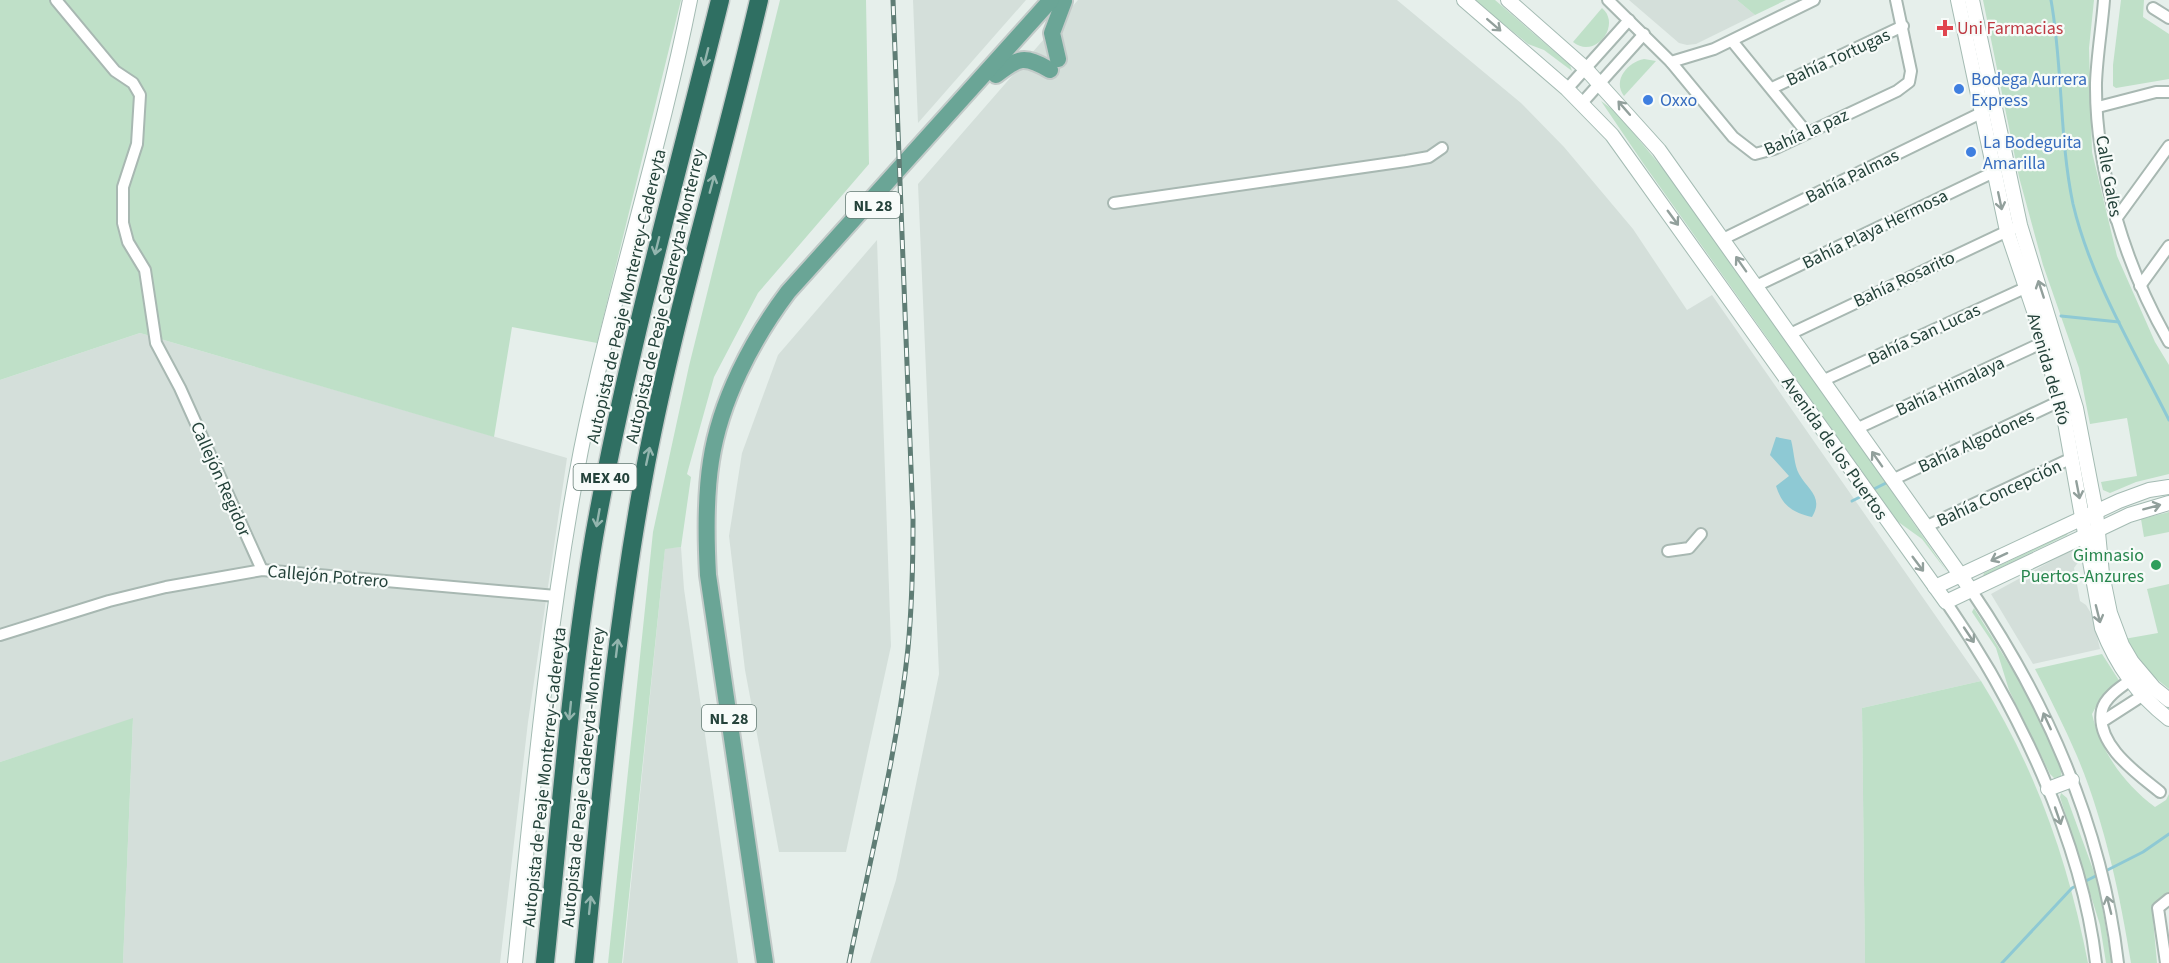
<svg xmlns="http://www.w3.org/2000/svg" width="2169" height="963" font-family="'Source Sans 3',sans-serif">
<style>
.built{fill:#d4dfda}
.green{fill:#bfe0c8}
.water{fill:#8ec9d4}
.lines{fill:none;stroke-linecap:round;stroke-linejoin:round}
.stream{stroke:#8ec9d4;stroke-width:3}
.street-casing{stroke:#a8b8b2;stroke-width:14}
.secondary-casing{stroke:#a4bbb3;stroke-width:16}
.primary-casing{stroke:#c2cac8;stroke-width:20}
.highway-casing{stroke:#c2cac8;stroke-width:21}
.street{stroke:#fff;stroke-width:10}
.secondary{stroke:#fff;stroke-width:14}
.primary{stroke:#6aa596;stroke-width:16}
.highway{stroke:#2f6f62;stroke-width:18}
.rail-casing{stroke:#5f7d75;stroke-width:5}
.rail{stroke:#f7fbf9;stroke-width:3;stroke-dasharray:9;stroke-linecap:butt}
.oneway{stroke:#92a09c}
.oneway2{stroke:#93b5ae}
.health-dot{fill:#e0444e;stroke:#f7fbf9;stroke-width:2}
.shop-dot{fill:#3f7fe0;stroke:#f7fbf9;stroke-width:2}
.leisure-dot{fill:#2e9e5b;stroke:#f7fbf9;stroke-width:2}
.labels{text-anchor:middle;stroke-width:4.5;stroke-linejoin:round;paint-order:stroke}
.shield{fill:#f7fbf9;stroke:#637a73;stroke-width:1.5}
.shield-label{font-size:16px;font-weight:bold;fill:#24423a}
.health-label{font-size:18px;fill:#be3a42;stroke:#f7fbf9;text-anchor:start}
.street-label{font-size:18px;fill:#24423a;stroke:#f7fbf9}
.shop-label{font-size:18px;fill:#366cbe;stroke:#f7fbf9;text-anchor:start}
.leisure-label{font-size:18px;fill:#27864d;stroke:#f7fbf9;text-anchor:end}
</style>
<rect width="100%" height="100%" fill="#e6efeb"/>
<g class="built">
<path d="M913,0H1026L918,123Z"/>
<path d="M1078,0H1397L1521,103L1564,147L1633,229L1687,310L1712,295L1981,681L1862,708L1865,963H870L896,880L939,674L918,184Z"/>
<path d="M1629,0H1737L1755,15L1696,44L1687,45L1679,43Z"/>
<path d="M877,240L891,646L846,852H779L745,670L729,536L742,453L778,355Z"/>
<path d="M140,333L567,458L528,722L500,963H123L133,719L0,762V380Z"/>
<path d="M681,547L684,589L738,963H623L665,548Z"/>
<path d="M2075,548L2079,561L2074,568L2080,601L2086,605L2092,615L2100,649L2033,664L1991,594Z"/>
</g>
<g class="green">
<path d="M0,0H681L597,343L512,327L494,437L140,333L0,380Z"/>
<path d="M780,0H866L869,164L758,293L714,377L687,474L691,477L681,547L665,549L622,963H608L653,532L689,366Z"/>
<path d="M1474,0H1495L1570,65L1572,71L1544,50L1528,44Z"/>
<path d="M1737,0H1786L1755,15Z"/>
<path d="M1983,0H2094L2089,48L2092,152L2117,256L2155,342L2169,365V474L2136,482L2110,493L2103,490L2101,482L2137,476L2127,418L2090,424L2079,368L2043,265L2019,177Z"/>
<path d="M2121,0H2144L2143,17L2169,34V79L2116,88L2113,86V65Z"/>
<path d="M1602,8C1622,25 1595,60 1573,42Z"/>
<path d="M1644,59L1656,61L1624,96C1612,80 1628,62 1644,59Z"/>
<path d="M1601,101L1616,112L1703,217L1948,573L1922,539L1897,521L1643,163Z"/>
<path d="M2169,512V532L2144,537L2141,519Z"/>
<path d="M2068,533L2067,535L1983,576L1984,573Z"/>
<path d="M2169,584V689L2153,676L2124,639L2158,633L2147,589Z"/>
<path d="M1974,608C1991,637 2067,749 2061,777L2054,778L2050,774L2009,690L1996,648L1972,612Z"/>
<path d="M2102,654L2120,682L2099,701L2092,714C2101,752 2124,784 2155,807L2166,800L2169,794V893L2152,908L2157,963H2131C2120,894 2104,820 2077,756C2064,726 2050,698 2035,669Z"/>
<path d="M1981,681C2036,769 2068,861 2088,963H1865L1862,708Z"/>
<path d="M133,718L123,963H0V762Z"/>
<path d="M2061,793L2067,798L2098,883L2112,963H2106L2100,925L2060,797Z"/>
</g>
<path class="water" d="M1776,437L1791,440C1794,451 1794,465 1799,474C1808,490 1824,497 1812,517C1791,512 1782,505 1776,486L1789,476L1770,455Z"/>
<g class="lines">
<g class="stream">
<path d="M2051,0C2063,67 2059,137 2073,204C2091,280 2134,350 2169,420"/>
<path d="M2061,316L2119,322"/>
<path d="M1872,490L1890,481"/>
<path d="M1852,501L1864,495"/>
<path d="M2002,963L2072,888L2143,852L2169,834"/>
</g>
<defs>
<g id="street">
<path d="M56,0L115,71L133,83L140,95L137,144L123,187V223L128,242L145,270L156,343L180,388L262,570"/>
<path d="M1608,0L1671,62L1733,137L1755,154L1774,149L1897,91L1909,82L1911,71L1896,0"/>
<path d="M2104,0C2102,27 2097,55 2096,83C2095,169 2126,268 2169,342"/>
<path d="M2153,8L2169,18"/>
<path d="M1732,41L1807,133"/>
<path d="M1671,62L1714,49L1814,0"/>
<path d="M1772,88L1903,26"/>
<path d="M1567,89L1629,20"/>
<path d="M1582,103L1644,34"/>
<path d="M2098,107L2156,92H2169"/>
<path d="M1114,203L1406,161L1429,157L1442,148"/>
<path d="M2116,219L2169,146"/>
<path d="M1723,239L1981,113"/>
<path d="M1756,286L1994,172"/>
<path d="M2140,286L2169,246"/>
<path d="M1790,334L2014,228"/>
<path d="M1822,381L2025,288"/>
<path d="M1856,429L2044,342"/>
<path d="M1892,480L2060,401"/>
<path d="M1925,527L2072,458"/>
<path d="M1668,551L1689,548L1701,534"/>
<path d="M1971,590C2047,702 2102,828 2118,963"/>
<path d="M1946,602C2016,703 2082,840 2096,963"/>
<path d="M0,635L109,601L166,587L262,570L556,596"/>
<path d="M2135,677C2124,685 2105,696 2102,710C2095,745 2138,774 2160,792"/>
<path d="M2103,721L2148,692"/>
<path d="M2166,963L2158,908L2169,899"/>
</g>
<g id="secondary">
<path d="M1464,0L1567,89L1612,135L1946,602L2129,515L2169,503"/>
<path d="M1508,0L1585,68L1659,150L1971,590"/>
<path d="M1958,0L2007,231L2035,314L2063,411L2102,628C2117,666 2137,694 2169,719"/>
<path d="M1972,0L2020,225L2076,408L2096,512L2102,574L2110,613L2122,645L2132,662L2154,688L2169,700"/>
<path d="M1935,587L2119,501L2149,490L2169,487"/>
<path d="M2048,789L2072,780"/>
<path d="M515,963C533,791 548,620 581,450C611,299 660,151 690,0"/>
</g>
<g id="primary">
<path d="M1058,59L1052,33L1064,1"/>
<path d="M996,75C1019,57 1024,55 1050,70"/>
<path d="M765,963L708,575C706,538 705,499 711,461C720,401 752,340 788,292L1051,0"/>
</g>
<g id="highway">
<path d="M545,963C560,821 570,678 594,537C626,356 676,179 720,0"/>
<path d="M584,963C601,796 615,629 646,464C676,308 723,155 759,0"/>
</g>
</defs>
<use href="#street" class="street-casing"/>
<use href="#secondary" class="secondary-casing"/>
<use href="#primary" class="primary-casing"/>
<use href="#highway" class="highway-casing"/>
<use href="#street" class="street"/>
<use href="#secondary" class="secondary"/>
<use href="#primary" class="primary"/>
<use href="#highway" class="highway"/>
<defs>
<path id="rail" d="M849,963C870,859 897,754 908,648C912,606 913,563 913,520L893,0"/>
</defs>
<use href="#rail" class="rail-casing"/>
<use href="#rail" class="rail"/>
</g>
<defs><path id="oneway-shaft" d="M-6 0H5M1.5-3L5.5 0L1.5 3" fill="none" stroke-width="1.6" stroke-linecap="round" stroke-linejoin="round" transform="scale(1.5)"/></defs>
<g class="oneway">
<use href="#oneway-shaft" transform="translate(1494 25) rotate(41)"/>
<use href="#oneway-shaft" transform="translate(1624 108) rotate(-131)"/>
<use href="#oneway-shaft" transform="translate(2000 201) rotate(78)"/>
<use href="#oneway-shaft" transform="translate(1673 218) rotate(54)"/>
<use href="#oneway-shaft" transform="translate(1741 264) rotate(-125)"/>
<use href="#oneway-shaft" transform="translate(2041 289) rotate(-108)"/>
<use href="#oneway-shaft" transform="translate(1877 459) rotate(-125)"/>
<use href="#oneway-shaft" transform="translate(2078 490) rotate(79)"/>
<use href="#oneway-shaft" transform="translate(2152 507) rotate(-15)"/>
<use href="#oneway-shaft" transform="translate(1999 557) rotate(155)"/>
<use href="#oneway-shaft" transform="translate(1918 564) rotate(53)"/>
<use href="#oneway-shaft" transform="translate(2098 614) rotate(76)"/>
<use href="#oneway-shaft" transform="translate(1969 635) rotate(56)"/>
<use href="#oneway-shaft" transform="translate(2047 721) rotate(-115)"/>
<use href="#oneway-shaft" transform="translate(2058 816) rotate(71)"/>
<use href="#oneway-shaft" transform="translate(2109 905) rotate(-104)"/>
</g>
<g class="oneway2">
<use href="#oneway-shaft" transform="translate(706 57) rotate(104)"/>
<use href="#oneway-shaft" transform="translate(712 184) rotate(-75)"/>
<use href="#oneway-shaft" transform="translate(657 246) rotate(104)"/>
<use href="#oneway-shaft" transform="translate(648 456) rotate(-78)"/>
<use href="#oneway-shaft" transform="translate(598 518) rotate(100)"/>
<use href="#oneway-shaft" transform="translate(617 648) rotate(-83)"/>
<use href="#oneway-shaft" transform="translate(570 711) rotate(96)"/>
<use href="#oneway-shaft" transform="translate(590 905) rotate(-84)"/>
</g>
<path class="health-dot" d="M1942 19h6v6h6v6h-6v6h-6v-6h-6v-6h6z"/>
<g class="shop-dot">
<circle cx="1959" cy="89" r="6"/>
<circle cx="1648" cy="100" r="6"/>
<circle cx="1971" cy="152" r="6"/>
</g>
<circle class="leisure-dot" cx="2156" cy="565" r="6"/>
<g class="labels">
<g class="shield">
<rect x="846" y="192" width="54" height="26" rx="4.5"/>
<rect x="573.5" y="464" width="63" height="26" rx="4.5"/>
<rect x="702" y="705" width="54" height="26" rx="4.5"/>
</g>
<g class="shield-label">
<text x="873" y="211">NL 28</text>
<text x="605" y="483">MEX 40</text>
<text x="729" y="724">NL 28</text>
</g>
<g class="health-label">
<text x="1957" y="34">Uni Farmacias</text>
</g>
<g class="street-label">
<text transform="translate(1838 57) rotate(-25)" y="6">Bahía Tortugas</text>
<text transform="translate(1806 132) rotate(-24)" y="6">Bahía la paz</text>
<text transform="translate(1852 176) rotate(-26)" y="6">Bahía Palmas</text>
<text transform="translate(2109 176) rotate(80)" y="6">Calle Gales</text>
<text transform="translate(1875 229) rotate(-26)" y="6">Bahía Playa Hermosa</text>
<text transform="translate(1904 279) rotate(-25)" y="6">Bahía Rosarito</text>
<text transform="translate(626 296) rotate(-77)" y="6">Autopista de Peaje Monterrey-Cadereyta</text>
<text transform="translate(665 296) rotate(-77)" y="6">Autopista de Peaje Cadereyta-Monterrey</text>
<text transform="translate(1924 334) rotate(-25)" y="6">Bahía San Lucas</text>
<text transform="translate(2049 369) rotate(74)" y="6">Avenida del Río</text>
<text transform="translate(1950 386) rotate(-25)" y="6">Bahía Himalaya</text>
<text transform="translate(1976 441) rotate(-25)" y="6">Bahía Algodones</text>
<text transform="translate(1835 448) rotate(55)" y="6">Avenida de los Puertos</text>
<text transform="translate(221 479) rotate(66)" y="6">Callejón Regidor</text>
<text transform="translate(1999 493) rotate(-25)" y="6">Bahía Concepción</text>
<text transform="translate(328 576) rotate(5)" y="6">Callejón Potrero</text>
<text transform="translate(544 777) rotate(-84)" y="6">Autopista de Peaje Monterrey-Cadereyta</text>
<text transform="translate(583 777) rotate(-84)" y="6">Autopista de Peaje Cadereyta-Monterrey</text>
</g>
<g class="shop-label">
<text x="1971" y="85">Bodega Aurrera<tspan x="1971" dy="21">Express</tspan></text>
<text x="1660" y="106">Oxxo</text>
<text x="1983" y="148">La Bodeguita<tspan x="1983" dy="21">Amarilla</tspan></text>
</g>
<g class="leisure-label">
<text x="2144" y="561">Gimnasio<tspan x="2144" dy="21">Puertos-Anzures</tspan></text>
</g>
</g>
</svg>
